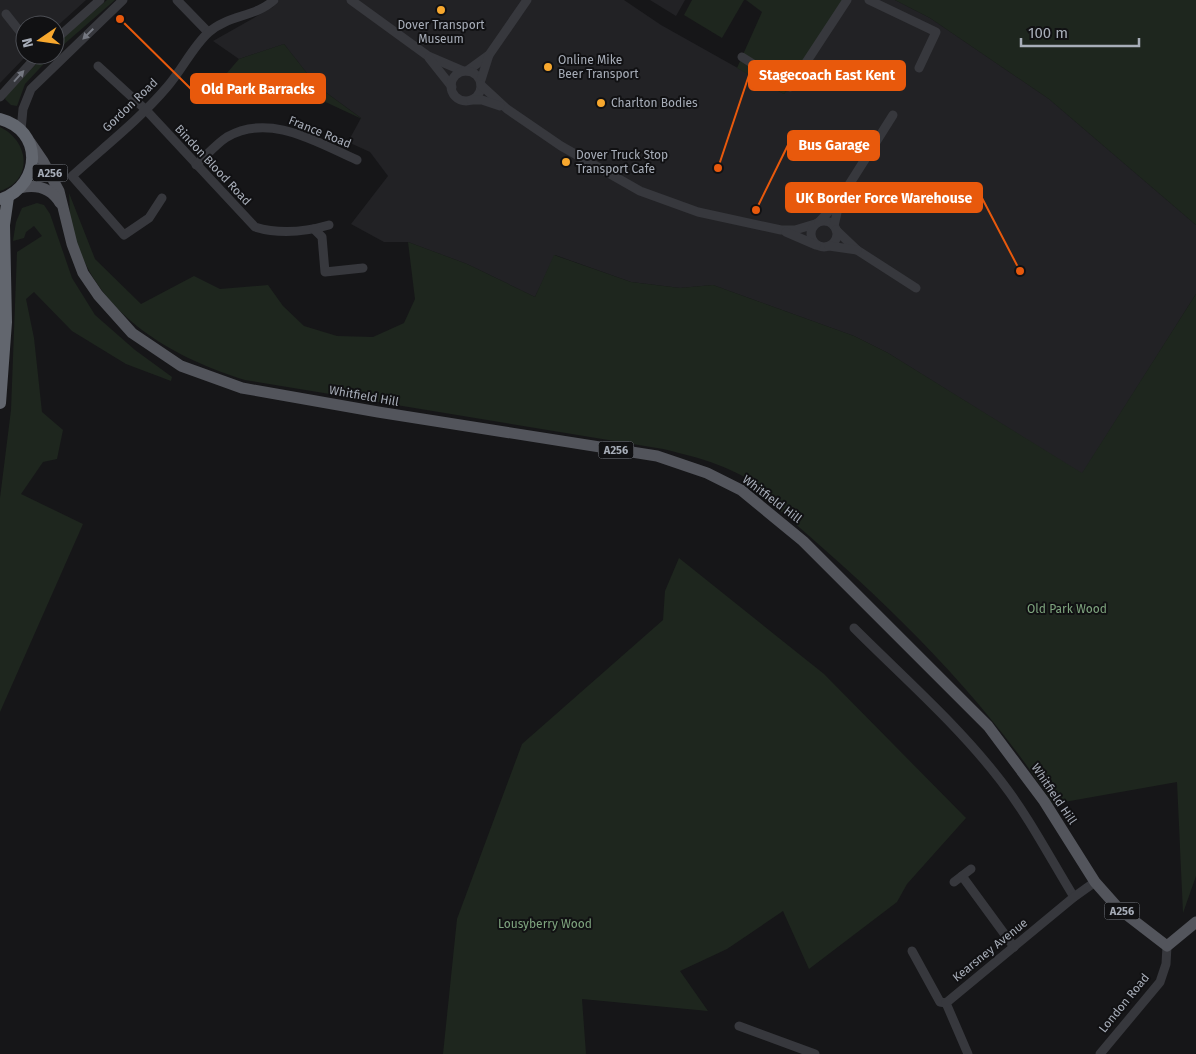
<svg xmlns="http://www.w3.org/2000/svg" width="1196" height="1054" font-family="'Fira Sans',sans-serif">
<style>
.built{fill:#222225}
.green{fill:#1e261e}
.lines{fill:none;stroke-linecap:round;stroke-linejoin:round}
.minor{stroke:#37383d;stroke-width:9}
.major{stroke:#53555c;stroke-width:11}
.highway{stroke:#62666e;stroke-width:12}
.oneway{fill:#757881}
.poi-dot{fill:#f8a82e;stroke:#111113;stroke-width:2}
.labels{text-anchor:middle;stroke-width:4;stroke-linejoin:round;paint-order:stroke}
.shield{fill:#111113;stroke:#7a7e86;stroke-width:1}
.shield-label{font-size:11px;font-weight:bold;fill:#a7adb8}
.poi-label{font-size:12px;fill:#a7adb8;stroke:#111113;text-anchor:start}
.street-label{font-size:12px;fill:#a7adb8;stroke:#111113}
.park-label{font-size:12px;fill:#7ea47e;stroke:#111113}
.leader{fill:none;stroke:#e8590c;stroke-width:2}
.callout-dot{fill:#e8590c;stroke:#111113;stroke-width:2}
.callout{fill:#e8590c;stroke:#e8590c;stroke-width:2}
.callout-label{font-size:14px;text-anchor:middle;font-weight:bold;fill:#fff}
</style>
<rect width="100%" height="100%" fill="#161618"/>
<g class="built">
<path d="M0,0H86L55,28V25H25V55H27L0,83Z"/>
<path d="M279,0H624L661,25L784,94L851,0H895L930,18L1049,99L1196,225V294L1082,474L888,353L854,336L713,285L680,288L631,282L555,255L535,297L467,264L408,242H384L351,224L388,176L370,152L348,142L361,118L317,86L284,44L239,59L213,41L273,7Z"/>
<path d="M650,0H685L676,16Z"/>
</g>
<g class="green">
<path d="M107,0H115L55,52L57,43Z"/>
<path d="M692,0H744L722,38L684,15Z"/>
<path d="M746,0H851L784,94L737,68L762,12Z"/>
<path d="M895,0H1196V225L1049,99L930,18Z"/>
<path d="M284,44L317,86L362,119L291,86L239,88L224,95L214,88L239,59Z"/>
<path d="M45,55H52L25,84L17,106L11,105L5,99L6,95Z"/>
<path d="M0,127C29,141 34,180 0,191Z"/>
<path d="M69,193L95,259L141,304L194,276L220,289L268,285L283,306L304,326L337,336L373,337L404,323L415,299L408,242L467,264L535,297L554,255L631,282L680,288L713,285L854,336L888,353L1082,473L1196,294V876L1183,913L1177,782L1053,804C979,689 876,592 773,505V496C735,467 708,460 663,449L245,380C168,356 93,312 72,227C69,217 70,204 69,193Z"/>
<path d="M37,203L44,205L50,214L72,278L95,315L135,350L172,377L171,381L126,364L72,331L34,292L26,299L34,338L42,412L63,430L57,459L43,462L21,494L83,524L0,712V498L11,410L17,252L42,236L34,226L26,232L24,238L13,241L16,222L22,208Z"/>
<path d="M679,558L824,674L966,818L907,884L897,902L809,969L783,911L727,949L680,971L708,1011L582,999L586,1054H443L457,919L522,744L663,620L665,591Z"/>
</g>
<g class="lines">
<g class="minor">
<path d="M177,0L208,32"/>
<path d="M351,0L428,56L463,71"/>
<path d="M869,0L936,32L919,68"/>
<path d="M6,14L25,38"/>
<path d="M55,40L100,0"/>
<path d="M742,57L790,87L847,0"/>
<path d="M429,58L452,87"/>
<path d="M98,66L146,110L255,227C278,234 305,232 329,225"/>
<path d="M467,71L489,55"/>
<circle cx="466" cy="86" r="15"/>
<path d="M481,80L489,55L527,0"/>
<path d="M481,85L507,109L561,146L640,191L698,212L781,230H795L815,224"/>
<path d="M0,97L38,55"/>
<path d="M471,100H482L500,106"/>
<path d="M21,130L23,109L31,89L123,0"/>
<path d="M196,165C206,156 216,144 227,137C270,112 318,143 357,160"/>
<path d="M162,198L149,218L124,235L72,176C104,147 139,120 167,87C182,70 193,46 209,32C228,15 256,17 274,0"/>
<circle cx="824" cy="234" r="13"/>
<path d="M819,222L840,199L893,115"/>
<path d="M834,226L840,199"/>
<path d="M314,229L322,237L325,272L363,268"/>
<path d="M836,230L857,250L916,288"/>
<path d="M786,232L816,245"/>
<path d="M829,246L857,250"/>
<path d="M854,628C904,678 958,725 1001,781C1029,817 1050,858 1074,897"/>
<path d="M962,876L1014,947"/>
<path d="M954,882L971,869"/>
<path d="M912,951L940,1002L946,1003"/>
<path d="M739,1026L815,1054"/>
<path d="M968,1054L946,1003L1074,897L1095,882"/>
<path d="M1100,1054L1160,982L1166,964L1167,946"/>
</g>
<g class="major">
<path d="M30,142L43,161L59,191L72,244L83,273L98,295L132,333L181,366L242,388L378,412L657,456L707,473L741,490L803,541L988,726L1044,801L1095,882L1119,909L1167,946L1196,922"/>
<path d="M20,188C37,184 51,188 60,203"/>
</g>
<g class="highway">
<path d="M0,119C43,130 42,184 2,199"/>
<path d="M0,403L6,322L4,225L8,197"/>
</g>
</g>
<defs><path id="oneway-solid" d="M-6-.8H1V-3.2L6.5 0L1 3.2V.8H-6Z" transform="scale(1.25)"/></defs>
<g class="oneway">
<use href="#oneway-solid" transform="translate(88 34) rotate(135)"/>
<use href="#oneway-solid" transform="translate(19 76) rotate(-48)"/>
</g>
<g class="poi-dot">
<circle cx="441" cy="10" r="5"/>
<circle cx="548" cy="67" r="5"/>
<circle cx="601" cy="103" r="5"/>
<circle cx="566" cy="162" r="5"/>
</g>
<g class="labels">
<g class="shield">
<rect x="32.5" y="164.5" width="35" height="17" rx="4"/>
<rect x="598.5" y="441.5" width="35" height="17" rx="4"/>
<rect x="1104.5" y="902.5" width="35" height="17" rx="4"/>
</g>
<g class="shield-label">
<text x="50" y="177">A256</text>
<text x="616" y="454">A256</text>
<text x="1122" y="915">A256</text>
</g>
<g class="poi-label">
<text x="441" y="29" text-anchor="middle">Dover Transport<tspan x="441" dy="14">Museum</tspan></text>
<text x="558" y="64">Online Mike<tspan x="558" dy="14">Beer Transport</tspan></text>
<text x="611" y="107">Charlton Bodies</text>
<text x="576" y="159">Dover Truck Stop<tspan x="576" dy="14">Transport Cafe</tspan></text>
</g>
<g class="street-label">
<text transform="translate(130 105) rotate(-44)" y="4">Gordon Road</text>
<text transform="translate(320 132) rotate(22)" y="4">France Road</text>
<text transform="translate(213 165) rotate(47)" y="4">Bindon Blood Road</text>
<text transform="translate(364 396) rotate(10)" y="4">Whitfield Hill</text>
<text transform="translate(772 499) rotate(37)" y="4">Whitfield Hill</text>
<text transform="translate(1054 794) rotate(56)" y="4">Whitfield Hill</text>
<text transform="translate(990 950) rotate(-39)" y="4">Kearsney Avenue</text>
<text transform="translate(1124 1003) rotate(-51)" y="4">London Road</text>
</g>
<g class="park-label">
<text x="1067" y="613">Old Park Wood</text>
<text x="545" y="928">Lousyberry Wood</text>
</g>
</g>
<path class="leader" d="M718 168L749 75M120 19L191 89M756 210L788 145M1020 271L982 198"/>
<g class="callout-dot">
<circle cx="718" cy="168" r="5"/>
<circle cx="120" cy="19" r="5"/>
<circle cx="756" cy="210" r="5"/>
<circle cx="1020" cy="271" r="5"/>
</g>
<g class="callout">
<rect x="749" y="61" width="156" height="29" rx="5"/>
<rect x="191" y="74" width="134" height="29" rx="5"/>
<rect x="788" y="131" width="91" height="29" rx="5"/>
<rect x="786" y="183" width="196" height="29" rx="5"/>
</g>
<g class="callout-label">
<text x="827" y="80">Stagecoach East Kent</text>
<text x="258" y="94">Old Park Barracks</text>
<text x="834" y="150">Bus Garage</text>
<text x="884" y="203">UK Border Force Warehouse</text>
</g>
<g transform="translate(40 40) rotate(257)"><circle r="24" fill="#111113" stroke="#4d4f55"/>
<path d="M0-4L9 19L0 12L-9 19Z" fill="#f8a82e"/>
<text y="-8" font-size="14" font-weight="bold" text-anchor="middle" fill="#a7adb8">N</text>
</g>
<path d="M1021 38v8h118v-8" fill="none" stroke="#a7adb8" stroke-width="2.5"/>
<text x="1028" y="38" font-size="15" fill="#a7adb8" stroke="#111113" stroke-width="4" paint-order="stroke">100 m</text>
</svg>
